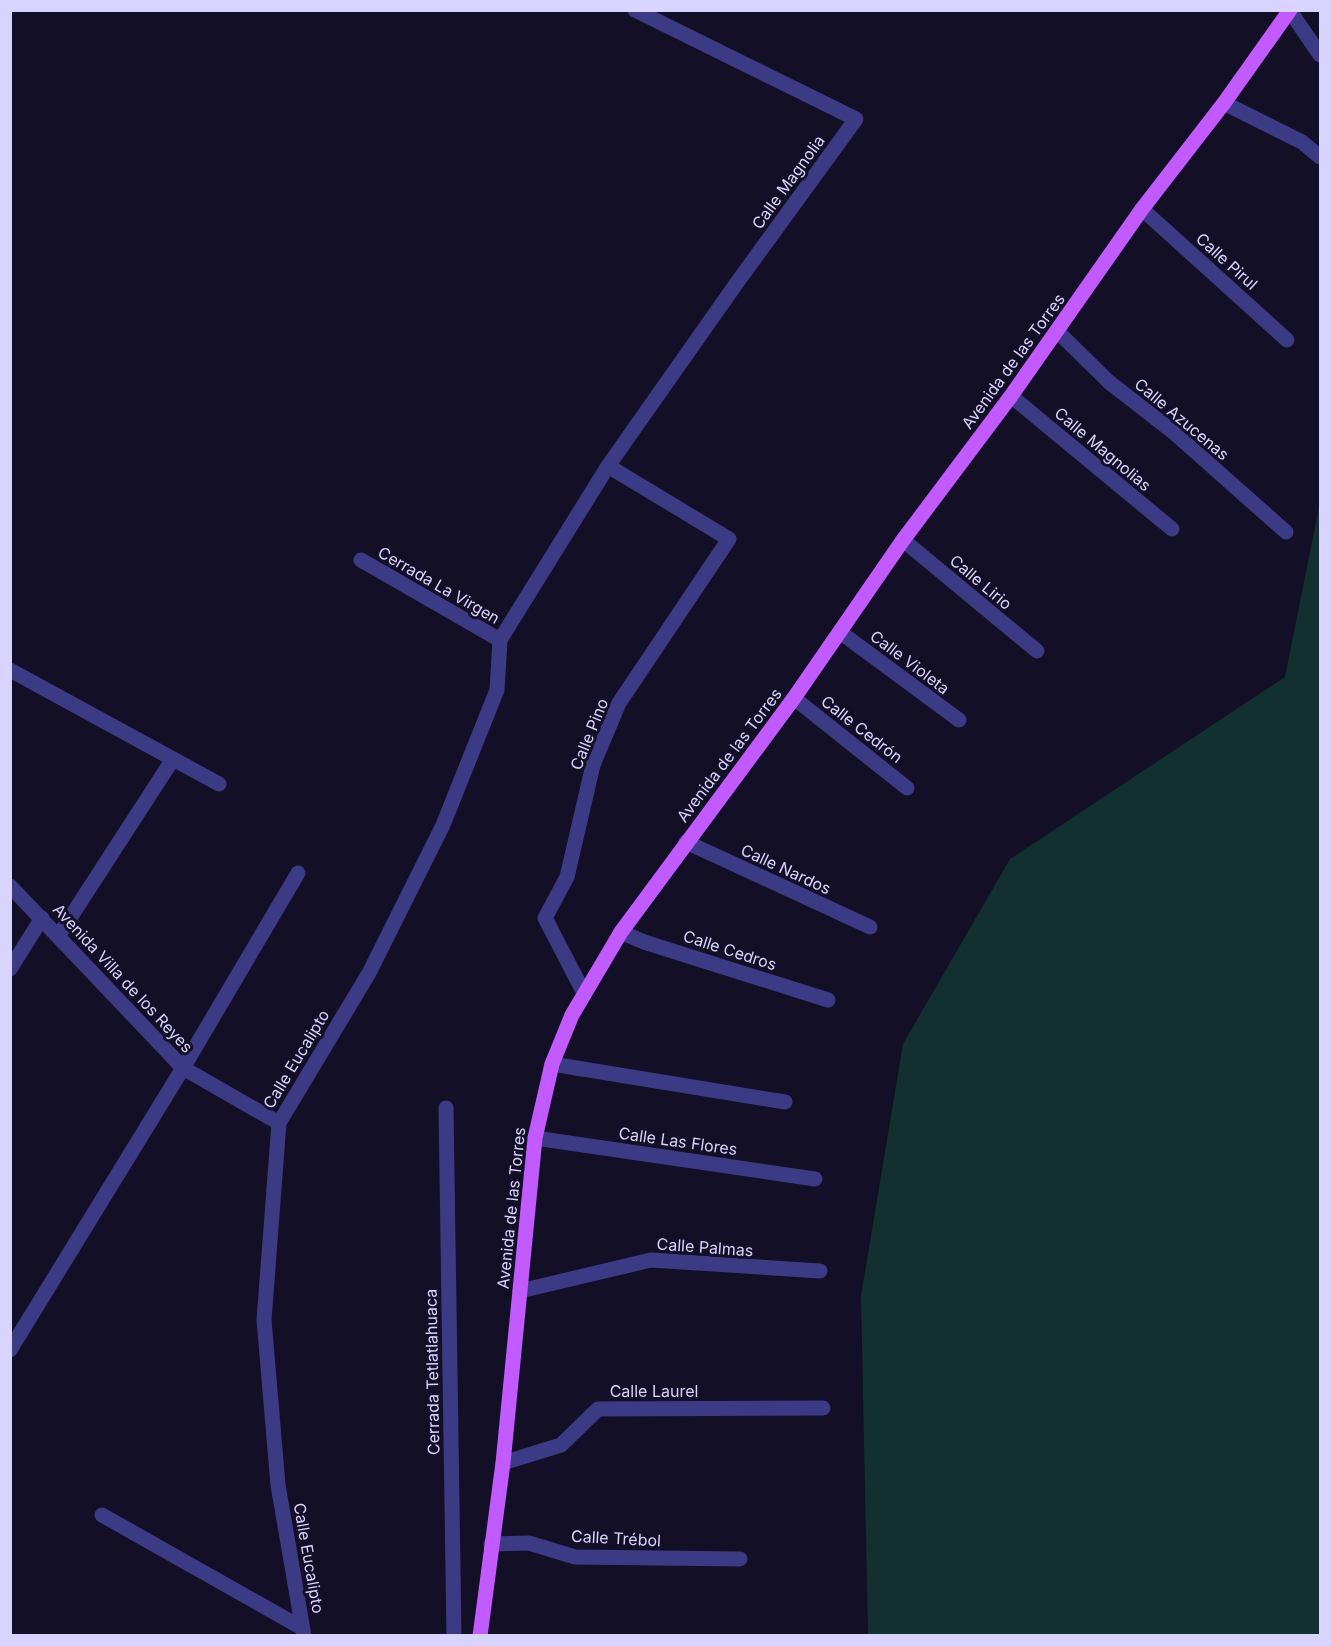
<svg xmlns="http://www.w3.org/2000/svg" width="1331" height="1646" font-family="Inter,sans-serif">
<style>
.green{fill:#12302f}
.lines{fill:none;stroke-linecap:round;stroke-linejoin:round}
.minor{stroke:#3d3a85;stroke-width:15}
.major{stroke:#c25bff;stroke-width:15}
.labels{text-anchor:middle;stroke-width:6;stroke-linejoin:round;paint-order:stroke}
.street-label{font-size:16px;fill:#d9d4ff;stroke:#130f26}
</style>
<rect width="100%" height="100%" fill="#130f26"/>
<path class="green" d="M1320,502V1635H868L861,1296L903,1044L1010,859L1285,677Z"/>
<g class="lines">
<g class="minor">
<path d="M1290,11L1320,55"/>
<path d="M1224,103L1302,142L1320,157"/>
<path d="M1142,209L1287,340"/>
<path d="M1057,331L1109,382L1172,431L1286,532"/>
<path d="M1011,396L1172,529"/>
<path d="M903,540L1037,651"/>
<path d="M361,560L500,640"/>
<path d="M840,632L959,720"/>
<path d="M10,670L219,784"/>
<path d="M794,698L907,788"/>
<path d="M686,842L870,927"/>
<path d="M10,886L183,1068L279,1123"/>
<path d="M621,932L644,942L828,1000"/>
<path d="M59,935L173,759"/>
<path d="M10,969L42,918"/>
<path d="M584,993L545,918L567,877L593,765L619,703L729,539L608,466"/>
<path d="M552,1064L785,1102"/>
<path d="M446,1108L454,1636"/>
<path d="M535,1138L815,1179"/>
<path d="M520,1291L651,1260L820,1271"/>
<path d="M10,1350L183,1068L298,873"/>
<path d="M503,1463L561,1445L598,1409L823,1408"/>
<path d="M102,1515L302,1628"/>
<path d="M491,1544L529,1543L575,1557L740,1559"/>
<path d="M304,1636L278,1485L264,1320L279,1123L369,973L443,825L497,690L500,640L608,466L736,284L856,119L635,10"/>
</g>
<path class="major" d="M480,1636L503,1463L535,1138L552,1064L572,1015L621,932L794,698L903,540L1011,396L1142,209L1224,103L1290,10"/>
</g>
<g class="labels">
<g class="street-label">
<text transform="translate(788 182) rotate(-54)" y="6">Calle Magnolia</text>
<text transform="translate(1227 261) rotate(42)" y="6">Calle Pirul</text>
<text transform="translate(1013 361) rotate(-54)" y="6">Avenida de las Torres</text>
<text transform="translate(1182 419) rotate(40)" y="6">Calle Azucenas</text>
<text transform="translate(1103 449) rotate(40)" y="6">Calle Magnolias</text>
<text transform="translate(981 582) rotate(40)" y="6">Calle Lirio</text>
<text transform="translate(439 585) rotate(30)" y="6">Cerrada La Virgen</text>
<text transform="translate(910 662) rotate(37)" y="6">Calle Violeta</text>
<text transform="translate(862 729) rotate(38)" y="6">Calle Cedrón</text>
<text transform="translate(589 734) rotate(-68)" y="6">Calle Pino</text>
<text transform="translate(729 755) rotate(-53)" y="6">Avenida de las Torres</text>
<text transform="translate(786 869) rotate(25)" y="6">Calle Nardos</text>
<text transform="translate(730 950) rotate(18)" y="6">Calle Cedros</text>
<text transform="translate(123 978) rotate(47)" y="6">Avenida Villa de los Reyes</text>
<text transform="translate(296 1059) rotate(-59)" y="6">Calle Eucalipto</text>
<text transform="translate(678 1141) rotate(8)" y="6">Calle Las Flores</text>
<text transform="translate(511 1208) rotate(-84)" y="6">Avenida de las Torres</text>
<text transform="translate(705 1247) rotate(4)" y="6">Calle Palmas</text>
<text transform="translate(432 1372) rotate(-91)" y="6">Cerrada Tetlatlahuaca</text>
<text x="654" y="1397">Calle Laurel</text>
<text transform="translate(616 1538) rotate(3)" y="6">Calle Trébol</text>
<text transform="translate(309 1558) rotate(80)" y="6">Calle Eucalipto</text>
</g>
</g>
<rect width="1331" height="1646" fill="none" stroke="#d9d4ff" stroke-width="24"/>
</svg>
